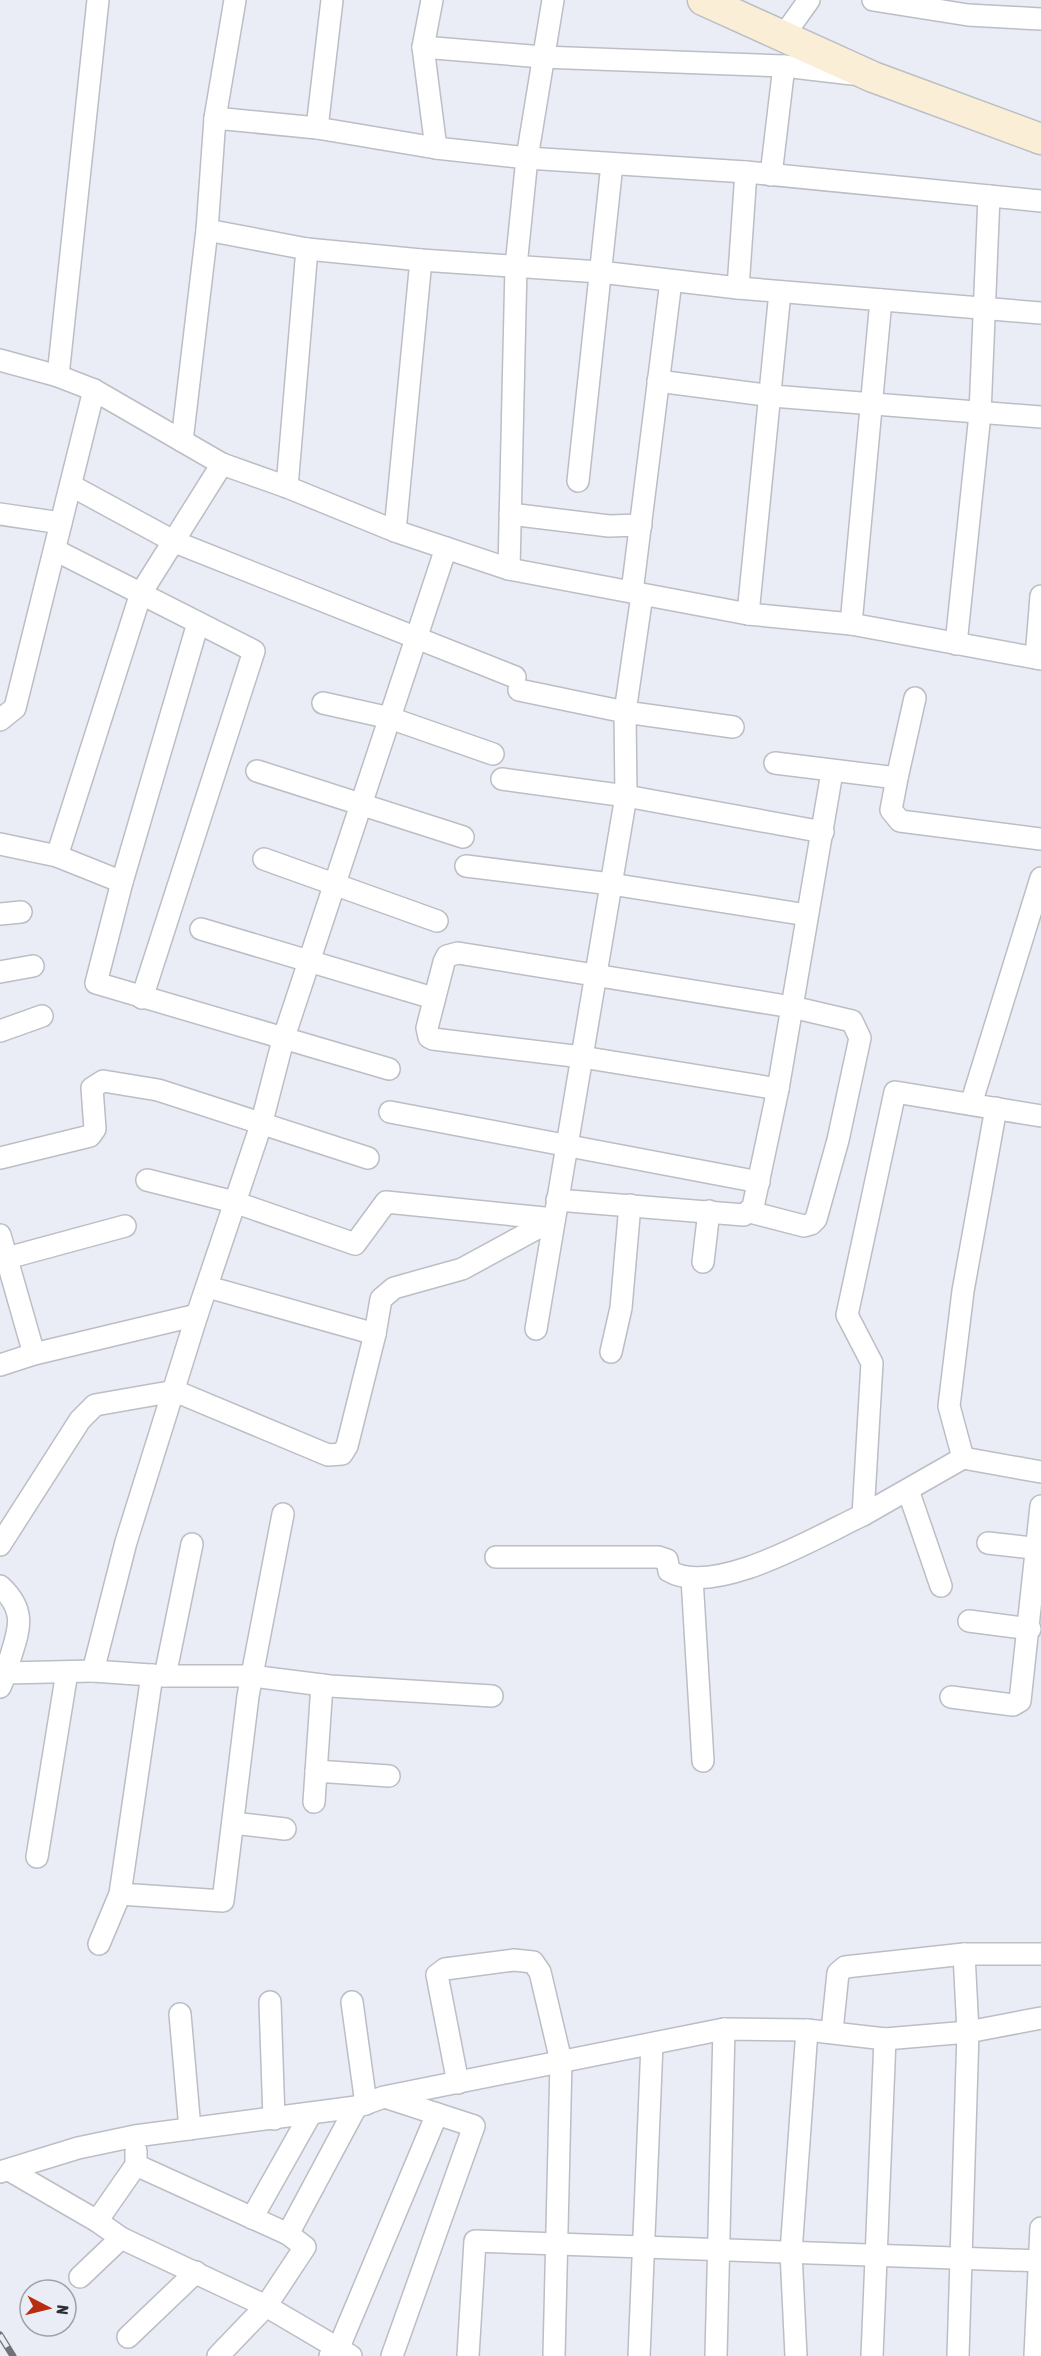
<svg xmlns="http://www.w3.org/2000/svg" width="1041" height="2356" font-family="'Asap Condensed',sans-serif">
<style>
.lines{fill:none;stroke-linecap:round;stroke-linejoin:round}
.street-casing{stroke:#bcbec6;stroke-width:24}
.secondary-casing{stroke:#bcbec6;stroke-width:33}
.street{stroke:#fff;stroke-width:21}
.secondary{stroke:#faefd6;stroke-width:30}
.rail-casing{stroke:#727378;stroke-width:7}
.rail{stroke:#eaedf5;stroke-width:4.5;stroke-dasharray:14;stroke-linecap:butt}
</style>
<rect width="100%" height="100%" fill="#eaedf5"/>
<g class="lines">
<defs>
<g id="street">
<path d="M873,0L968,15L1041,19"/>
<path d="M784,35L809,0"/>
<path d="M423,47L432,0"/>
<path d="M215,118L235,0"/>
<path d="M317,128L332,0"/>
<path d="M436,148L423,47L542,57L784,66L852,74"/>
<path d="M771,175L784,66"/>
<path d="M207,230L215,118L317,128L436,148L527,158L746,172L1041,201"/>
<path d="M738,288L746,172"/>
<path d="M0,360L58,376L94,390L222,464L287,487L395,531L509,569L748,614L851,624L1041,659"/>
<path d="M58,376L98,0"/>
<path d="M658,381L772,396L1041,417"/>
<path d="M182,441L207,230L307,249L421,260L600,272L738,288L1041,313"/>
<path d="M578,481L612,164"/>
<path d="M72,486L175,542L515,677"/>
<path d="M287,487L307,249"/>
<path d="M0,514L61,523"/>
<path d="M510,514L609,526L641,525"/>
<path d="M395,531L421,260"/>
<path d="M55,550L254,651L142,998"/>
<path d="M509,569L516,266L527,158L553,0"/>
<path d="M632,592L671,281"/>
<path d="M748,614L780,292"/>
<path d="M198,623L122,882L96,983L389,1069"/>
<path d="M851,624L881,300"/>
<path d="M956,644L980,414L989,196"/>
<path d="M1036,658L1041,596"/>
<path d="M519,690L625,712L733,727"/>
<path d="M323,703L390,718L493,754"/>
<path d="M0,720L15,708L94,390"/>
<path d="M775,763L897,778L915,698"/>
<path d="M257,771L463,837"/>
<path d="M897,778L891,810L900,821L1041,839"/>
<path d="M502,779L626,796L823,832"/>
<path d="M0,844L57,856L122,882"/>
<path d="M57,856L141,593L222,464"/>
<path d="M264,859L437,921"/>
<path d="M466,866L611,884L807,915"/>
<path d="M0,914L21,912"/>
<path d="M201,929L433,998"/>
<path d="M0,972L33,966"/>
<path d="M0,1031L42,1016"/>
<path d="M971,1104L1041,878"/>
<path d="M390,1112L759,1182"/>
<path d="M0,1158L90,1136L95,1129L92,1088L103,1081L158,1090L368,1158"/>
<path d="M147,1180L234,1202L355,1244L386,1202L554,1219"/>
<path d="M557,1200L744,1215L753,1207L778,1089L832,772"/>
<path d="M750,1212L804,1226L811,1224L816,1219L838,1140L860,1038L852,1021L792,1007L458,953L447,956L444,962L427,1028L429,1037L433,1039L582,1057L778,1089"/>
<path d="M0,1235L34,1354"/>
<path d="M0,1260L125,1226"/>
<path d="M703,1262L709,1211"/>
<path d="M208,1287L375,1334L381,1299L394,1288L462,1269L554,1219"/>
<path d="M536,1329L626,796L625,712L642,595"/>
<path d="M611,1352L621,1308L630,1205"/>
<path d="M0,1365L34,1354L197,1315"/>
<path d="M963,1458L949,1406L963,1291L996,1108"/>
<path d="M908,1490L941,1586"/>
<path d="M863,1515L963,1458L1041,1472"/>
<path d="M988,1543L1041,1549"/>
<path d="M0,1545L80,1420L95,1405L175,1391L328,1455L342,1454L347,1446L375,1334"/>
<path d="M496,1557H658L667,1560L669,1571C715,1598 818,1536 863,1515L872,1363L847,1315L895,1092L1041,1116"/>
<path d="M692,1578L703,1761"/>
<path d="M0,1586C32,1615 15,1636 6,1673"/>
<path d="M969,1621L1030,1629"/>
<path d="M93,1671L165,1676H252L330,1686L492,1696"/>
<path d="M152,1675L120,1894L223,1901L248,1696L283,1514"/>
<path d="M165,1676L192,1544"/>
<path d="M0,1687L6,1673L93,1671L126,1542L197,1315L261,1125L283,1040L446,548"/>
<path d="M951,1697L1013,1705L1020,1701L1041,1506"/>
<path d="M316,1771L389,1776"/>
<path d="M314,1802L322,1685"/>
<path d="M233,1823L285,1829"/>
<path d="M37,1857L67,1672"/>
<path d="M99,1944L120,1894"/>
<path d="M270,2002L274,2119"/>
<path d="M352,2002L366,2104"/>
<path d="M180,2014L190,2129"/>
<path d="M832,2031L838,1973L845,1967L964,1954H1041"/>
<path d="M458,2083L437,1975L445,1969L514,1960L533,1962L540,1972L561,2061L554,2356"/>
<path d="M388,2098L474,2126L392,2356"/>
<path d="M136,2165L288,2234L305,2247L266,2306L218,2356"/>
<path d="M9,2170L97,2221L121,2238L266,2306L351,2356"/>
<path d="M0,2172L78,2148L135,2136L356,2107L384,2097L724,2029L807,2030L885,2039L968,2032L1041,2018"/>
<path d="M252,2218L310,2115"/>
<path d="M97,2221L136,2165V2151"/>
<path d="M288,2234L356,2107"/>
<path d="M80,2277L121,2238"/>
<path d="M128,2337L196,2272"/>
<path d="M330,2356L339,2347L437,2114"/>
<path d="M468,2356L475,2241L1041,2261"/>
<path d="M639,2356L652,2044"/>
<path d="M716,2356L724,2029"/>
<path d="M796,2356L791,2252L807,2030"/>
<path d="M872,2356L885,2039"/>
<path d="M958,2356L968,2032L964,1954"/>
<path d="M1035,2356L1041,2228"/>
</g>
<path id="secondary" d="M703,0L873,77L1041,139"/>
</defs>
<use href="#street" class="street-casing"/>
<use href="#secondary" class="secondary-casing"/>
<use href="#street" class="street"/>
<use href="#secondary" class="secondary"/>
<defs>
<path id="rail" d="M0,2335L13,2356"/>
</defs>
<use href="#rail" class="rail-casing"/>
<use href="#rail" class="rail"/>
</g>
<g transform="translate(48 2308) rotate(97)"><circle r="28" fill="#eaedf5" stroke="#9ea1a7" stroke-width="1.5"/>
<path d="M0-4.5L10 22L0 15L-10 22Z" fill="#b82c0f"/>
<text y="-9" font-size="16" font-weight="bold" text-anchor="middle" fill="#2d2e31">N</text>
</g>
</svg>
